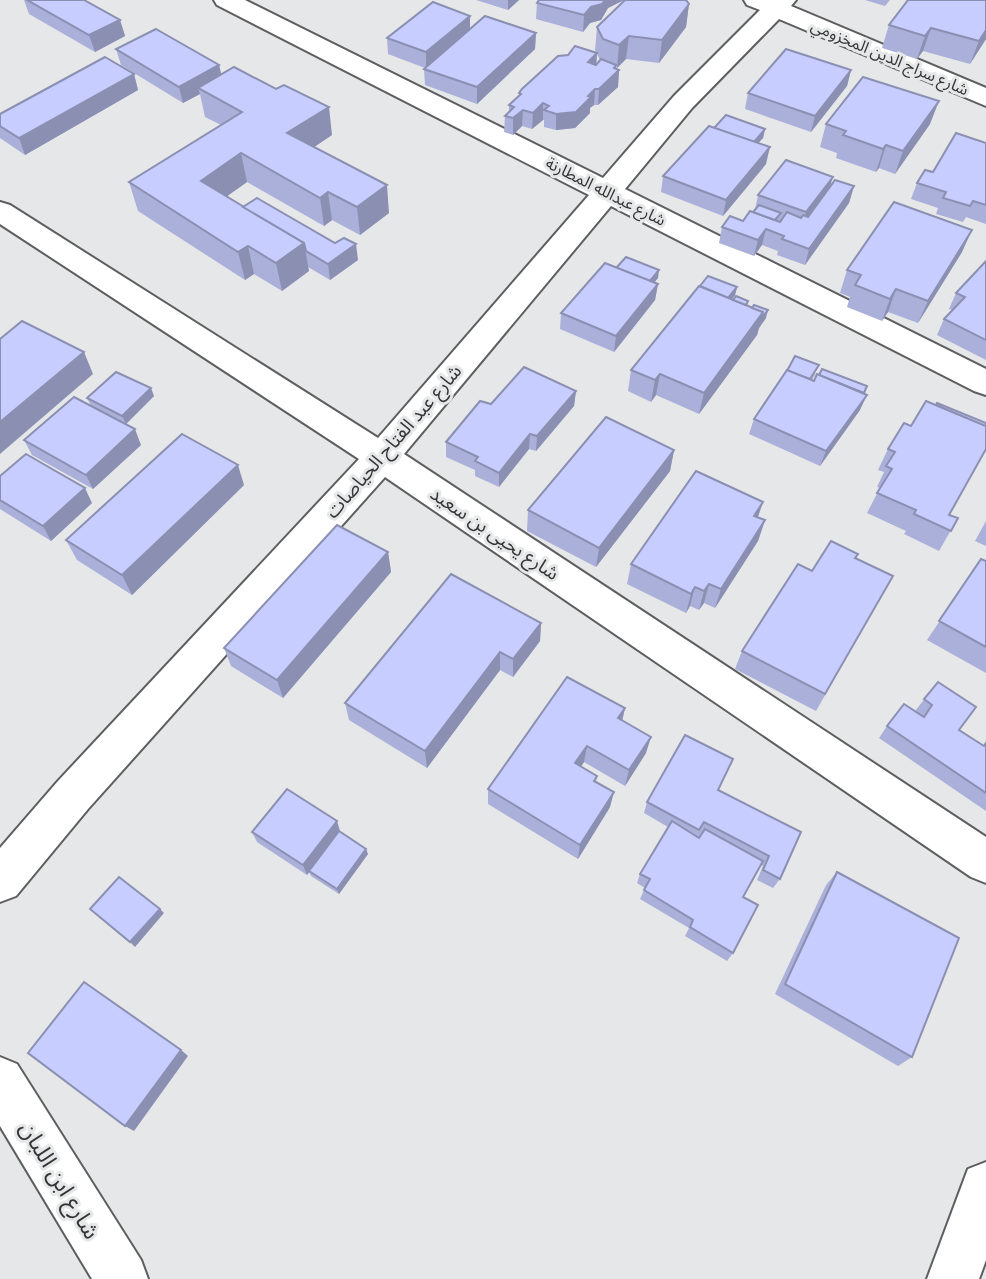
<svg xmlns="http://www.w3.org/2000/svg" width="986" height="1279" font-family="'IBM Plex Sans','Noto Sans Arabic',sans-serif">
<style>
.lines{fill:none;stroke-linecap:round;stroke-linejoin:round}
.minor-casing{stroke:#5e5e60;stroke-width:4}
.minor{fill:#fff;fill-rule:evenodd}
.wall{fill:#abb0da;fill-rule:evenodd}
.shaded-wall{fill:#8b90b2}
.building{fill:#c7cdfe;stroke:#8b90b2;stroke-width:2}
.labels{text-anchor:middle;stroke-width:6;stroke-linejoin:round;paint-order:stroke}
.far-street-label{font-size:16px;fill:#343535;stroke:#e6e7e8}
.street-label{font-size:19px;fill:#343535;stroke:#e6e7e8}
.near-street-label{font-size:23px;fill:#343535;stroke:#e6e7e8}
</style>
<rect width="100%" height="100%" fill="#e6e7e8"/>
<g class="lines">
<defs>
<g id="minor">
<path d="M214,0H245L603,178L674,96L760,10L747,5L744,0H796L791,6L986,88V106L779,19L692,108L625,189L986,369V395L974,391L611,206L404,454L986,837V883L971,877L385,477L88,809L16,896L0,902V848L58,781L359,459L0,224V202L10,205L378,438L589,195L217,5Z"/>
<path d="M0,1057L17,1064L141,1260L148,1279H92L0,1126Z"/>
<path d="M986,1162V1260L979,1279H927L968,1169Z"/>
</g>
</defs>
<use href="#minor" class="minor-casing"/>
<use href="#minor" class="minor"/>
</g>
<g class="wall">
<path d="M24,0H84L120,20L125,36L95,52L29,14Z"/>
<path d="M476,0H519L508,10Z"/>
<path d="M539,0H624L608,8L601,20L590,23L583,32L536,19L537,3Z"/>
<path d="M865,0H890L885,6Z"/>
<path d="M986,0V39L970,64L923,51L917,59L882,48L889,25Z"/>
<path d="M689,4L686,27L659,63L626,59L617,68L616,67L615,68L619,70L618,87L598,105H594L590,108V113L575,128L556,130L544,127V120H543L532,129L522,126L513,135L504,132L505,116L509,111V105L519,96V93L596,53L595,50L597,27ZM597,54L600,60L596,64Z"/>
<path d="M470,16V29L536,33L535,49L477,104L425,85L424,69L425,68L388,54L387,38Z"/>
<path d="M116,49L219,65L221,74L332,135L314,147L389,213L360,235L332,220L324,226L247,182L226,196L243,207L358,260L330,280L308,267L309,271L282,291L254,274L245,280L138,211L129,182L221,125L205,117L200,94L183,103L121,65Z"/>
<path d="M851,70L847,86L811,132L745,109L748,93Z"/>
<path d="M134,74L138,90L25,155L0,138V114Z"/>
<path d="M826,124H930L895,174L879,168L876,172L836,158L837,153L820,147Z"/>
<path d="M714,128L765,129L763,138L758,143L766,164L723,216L661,192L663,176Z"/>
<path d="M986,143V224L966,217L963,222L936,214L938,208L911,199L917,183L933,172Z"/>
<path d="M831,186H854L849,203L805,265L777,255L778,251L762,245L754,256L719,243L722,227L743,221L755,210L758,195Z"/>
<path d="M962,252L918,323L888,312L882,321L847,307L850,297L840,293L847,270Z"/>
<path d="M986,261V360L937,335L944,319L952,310L949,309L956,293Z"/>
<path d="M616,268L658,278L654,283L658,284L655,300L614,352L560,329L561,313Z"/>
<path d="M737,287L735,295L732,299L748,301L747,306L766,318L759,328L757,335L699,414L656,395L651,402L628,391L631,370Z"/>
<path d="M816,373L812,380L864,394L860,410L820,466L749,434L754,419Z"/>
<path d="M576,391L574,406L536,451L529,449L499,487L475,476V470L446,457V442L491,404Z"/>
<path d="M154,396L126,424L99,410L141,445L93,489L32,455L24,440L91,406L87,398Z"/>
<path d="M904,423L949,515L958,518L939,551L904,534L906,531L867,513L880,488L877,487L884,472L878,470L888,449Z"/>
<path d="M674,450L670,471L596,567L527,531L528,510Z"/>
<path d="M0,476L92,503L51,541L0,509Z"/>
<path d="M244,485L132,595L77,560L66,540Z"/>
<path d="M763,502L758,517L765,520L758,541L715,608L704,603L699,610L690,606L686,613L627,584L631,564Z"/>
<path d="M986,521V546L975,541Z"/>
<path d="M388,552L391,572L283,698L231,666L224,648Z"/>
<path d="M858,554L856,559L893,576L816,711L735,669L742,651L812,571Z"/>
<path d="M981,559L986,561V673L927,640Z"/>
<path d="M541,623L540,641L513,677L500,670L427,768L349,720L345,703Z"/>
<path d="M938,682L959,730L983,746L986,741V811L879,738L887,726L915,711Z"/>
<path d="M625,708L622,721L646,753L625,786L584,762L581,766L597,776L596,782L610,807L578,859L488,804V789Z"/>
<path d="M733,759L718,790L801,832L780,879L773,888L757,880L763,866L761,865L743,897L733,953L727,961L685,936L689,928L640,899L645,888L637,883L640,874L668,827L644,813L647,802Z"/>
<path d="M340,831L368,854L339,894L311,876L309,872L307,875L257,842L252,832Z"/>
<path d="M837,872L912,1057L898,1066L775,994L826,885Z"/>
</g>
<g class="shaded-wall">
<path d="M508,0H519L508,10Z"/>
<path d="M605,0H624L608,8L601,20L590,23L583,32L584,15L591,7Z"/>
<path d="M689,4L686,27L659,63L662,40Z"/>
<path d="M470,16V32L426,68V52Z"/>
<path d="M120,20L125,36L95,52L89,35Z"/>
<path d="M931,28L923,51L917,59L925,36Z"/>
<path d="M986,30V39L970,64L979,41Z"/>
<path d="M536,33L535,49L477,104V87Z"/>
<path d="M629,36L626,59L617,68L619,45Z"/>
<path d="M597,53L596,69L588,62Z"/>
<path d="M219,65L223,81L198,88L200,94L183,103L179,87Z"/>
<path d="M616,65L615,75L619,70L618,87L598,105L599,89Z"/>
<path d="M851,70L847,86L811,132L815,116Z"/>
<path d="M134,74L138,90L25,155L19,138Z"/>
<path d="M595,89L594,105L590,108V113L575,128L556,130V114L588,96Z"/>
<path d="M939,101L930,124L895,174L903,151Z"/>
<path d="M543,103V120L532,129L533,113Z"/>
<path d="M329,107L332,135L292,162L287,133Z"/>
<path d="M523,110L522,126L513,135V118Z"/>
<path d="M765,129L763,138L749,153L751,144Z"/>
<path d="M886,145L879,168L876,172L883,149Z"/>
<path d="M770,147L766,164L723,216L726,200Z"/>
<path d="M241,153L247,182L208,210L201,181Z"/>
<path d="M833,177L828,193L801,229L806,212Z"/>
<path d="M387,185L389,213L360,235L357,207Z"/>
<path d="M854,186L849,203L805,265L809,249Z"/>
<path d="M328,192L332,220L324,226L320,198Z"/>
<path d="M766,229L762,245L754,256L758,240Z"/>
<path d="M972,230L962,252L918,323L928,301Z"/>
<path d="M304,243L309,271L282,291L276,263Z"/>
<path d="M356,244L358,260L330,280L328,264Z"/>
<path d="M248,246L254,274L245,280L238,252Z"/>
<path d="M659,270L658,278L645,293L646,285Z"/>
<path d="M658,284L655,300L614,352L616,336Z"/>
<path d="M737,287L735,295L722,313L724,304Z"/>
<path d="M896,289L888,312L882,321L890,299Z"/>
<path d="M768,310L766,318L759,328L757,335L699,414L704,393L763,312Z"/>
<path d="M84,352L93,374L0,454V422Z"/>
<path d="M660,374L656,395L651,402L655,380Z"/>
<path d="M151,388L154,396L126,424L122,416Z"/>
<path d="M576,391L574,406L536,451L537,436Z"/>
<path d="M867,395L860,410L820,466L826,451Z"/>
<path d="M135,429L141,445L93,489L86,475Z"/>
<path d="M530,434L529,449L499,487V473Z"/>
<path d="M674,450L670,471L596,567L599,548Z"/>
<path d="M238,465L244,485L132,595L122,575Z"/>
<path d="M85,488L92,503L51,541L43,526Z"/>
<path d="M763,502L756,522L754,516Z"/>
<path d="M765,520L758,541L715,608L721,589Z"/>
<path d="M388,552L391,572L283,698L277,680Z"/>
<path d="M709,584L704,603L699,610L704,591Z"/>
<path d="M695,587L690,606L686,613L691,594Z"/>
<path d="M541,623L540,641L513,677V659Z"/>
<path d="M500,652V670L427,768L425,751Z"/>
<path d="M625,708L621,726L618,718Z"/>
<path d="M651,737L646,753L625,786L629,770Z"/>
<path d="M587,746L584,762L573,779L575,763Z"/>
<path d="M614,792L610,807L578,859L580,845Z"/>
<path d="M337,821L340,831L307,875L303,865Z"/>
<path d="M366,849L368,854L339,894L337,889Z"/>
<path d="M160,909L164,913L135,947L130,942Z"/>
<path d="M181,1050L188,1056L134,1131L125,1126Z"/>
</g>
<g class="building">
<path d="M27,0H84L120,20L89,35Z"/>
<path d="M539,0H605L602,4L591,7L584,15L537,3Z"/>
<path d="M625,0H686L689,4L662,40L629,36L619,45L603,39L597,27Z"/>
<path d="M908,0H986V30L979,41L931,28L925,36L889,25Z"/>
<path d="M433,2L470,16L426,52L387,38Z"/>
<path d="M485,16L536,33L477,87L424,69Z"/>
<path d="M156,29L219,65L179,87L116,49Z"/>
<path d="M575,46L597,53L588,62L596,65L601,59L616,65L614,68L619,70L599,89H595L588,96L591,97L576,112L556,114L544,110L549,106L543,103L533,113L523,110L513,118L505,116L514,107L509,105L521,94L519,93L522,89L558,56L568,55Z"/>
<path d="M786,49L851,70L815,116L748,93Z"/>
<path d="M105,57L134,74L19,138L0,126V114Z"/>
<path d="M234,67L276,89L284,85L329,107L287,133L387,185L357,207L328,192L320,198L241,153L201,181L304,243L276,263L248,246L238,252L129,182L242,112L198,88Z"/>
<path d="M863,77L939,101L903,151L886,145L883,149L843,135L846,131L826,124Z"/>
<path d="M726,115L765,129L754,142L714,128Z"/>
<path d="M709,126L770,147L726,200L663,176Z"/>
<path d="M956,133L986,143V205L973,201L970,206L943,198L946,192L917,183L925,170L933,172Z"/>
<path d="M786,160L833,177L806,212L758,195Z"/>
<path d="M835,180L854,186L809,249L782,239L784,236L766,229L758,240L722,227L730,216L743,221L750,211L780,222L787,212L801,218L803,215L808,217Z"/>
<path d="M257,198L335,243L344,238L356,244L328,264L306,251L304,243L243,207Z"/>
<path d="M894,202L972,230L928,301L896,289L890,299L855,285L861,275L847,270Z"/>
<path d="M759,205L781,213L775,220L753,212Z"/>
<path d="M626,257L659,270L650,281L616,268Z"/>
<path d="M986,261V340L944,319L965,297L956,293Z"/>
<path d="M605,263L658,284L616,336L561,313Z"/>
<path d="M708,276L737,287L728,298L700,286Z"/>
<path d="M699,286L763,312L704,393L660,374L655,380L631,370Z"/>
<path d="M736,296L748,301L746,305L733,300Z"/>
<path d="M754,305L768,310L761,319L763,312L752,308Z"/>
<path d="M22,321L84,352L0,422V339Z"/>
<path d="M795,356L819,365L810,379L787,371Z"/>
<path d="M524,367L576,391L537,436L530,434L499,473L475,461L478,457L446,442L480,401L491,404Z"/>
<path d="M822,369L867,386L864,393L819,375Z"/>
<path d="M787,370L814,381L817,374L867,395L826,451L754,419Z"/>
<path d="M116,372L151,388L122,416L87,398Z"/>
<path d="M74,397L135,429L86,475L24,440Z"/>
<path d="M926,401L986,426V449L949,515L958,518L951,531L914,514L916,510L877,493L892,469L886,466L895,452L888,449L904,423L911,426Z"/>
<path d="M937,403L986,423V426L936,405Z"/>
<path d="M606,417L674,450L599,548L528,510Z"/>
<path d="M182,434L238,465L122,575L66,540Z"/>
<path d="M26,454L85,488L43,526L0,500V476Z"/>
<path d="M696,471L763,502L754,516L765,520L721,589L709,584L704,591L695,587L691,594L631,564Z"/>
<path d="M337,525L388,552L277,680L224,648Z"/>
<path d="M831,541L858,554L855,558L893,576L825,694L742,651L798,564L812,571Z"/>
<path d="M981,559L986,561V647L939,621Z"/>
<path d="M451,574L541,623L513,659L500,652L425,751L345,703Z"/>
<path d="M567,677L625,708L618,718L651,737L629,770L587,746L575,763L597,776L594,781L614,792L580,845L488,789Z"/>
<path d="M938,682L976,707L959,730L984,746L986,743V793L887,726L904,704L924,717L932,705L924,699Z"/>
<path d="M685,735L733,759L718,790L801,832L780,879L763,870L769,856L704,822L699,830L647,802Z"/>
<path d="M287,789L337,821L303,865L252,832Z"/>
<path d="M672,821L699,838L705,829L763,861L743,897L758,905L733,953L690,927L693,920L644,890L650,879L640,874Z"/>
<path d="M339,831L366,849L337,889L309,871Z"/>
<path d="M837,872L959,938L912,1057L785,984Z"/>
<path d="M119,877L160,909L130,942L90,909Z"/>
<path d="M84,982L181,1050L125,1126L28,1053Z"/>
</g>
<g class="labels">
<g class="far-street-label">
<text transform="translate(890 57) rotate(23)" y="6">شارع سراج الدين المخزومي</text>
<text transform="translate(606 191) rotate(27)" y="6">شارع عبدالله المطارنة</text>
</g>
<g class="street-label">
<text transform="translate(393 441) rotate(-49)" y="7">شارع عبد الفتاح الحياصات</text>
<text transform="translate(495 533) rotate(34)" y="7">شارع يحيى بن سعيد</text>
</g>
<g class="near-street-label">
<text transform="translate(60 1180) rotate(59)" y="8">شارع ابن اللبان</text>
</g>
</g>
</svg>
